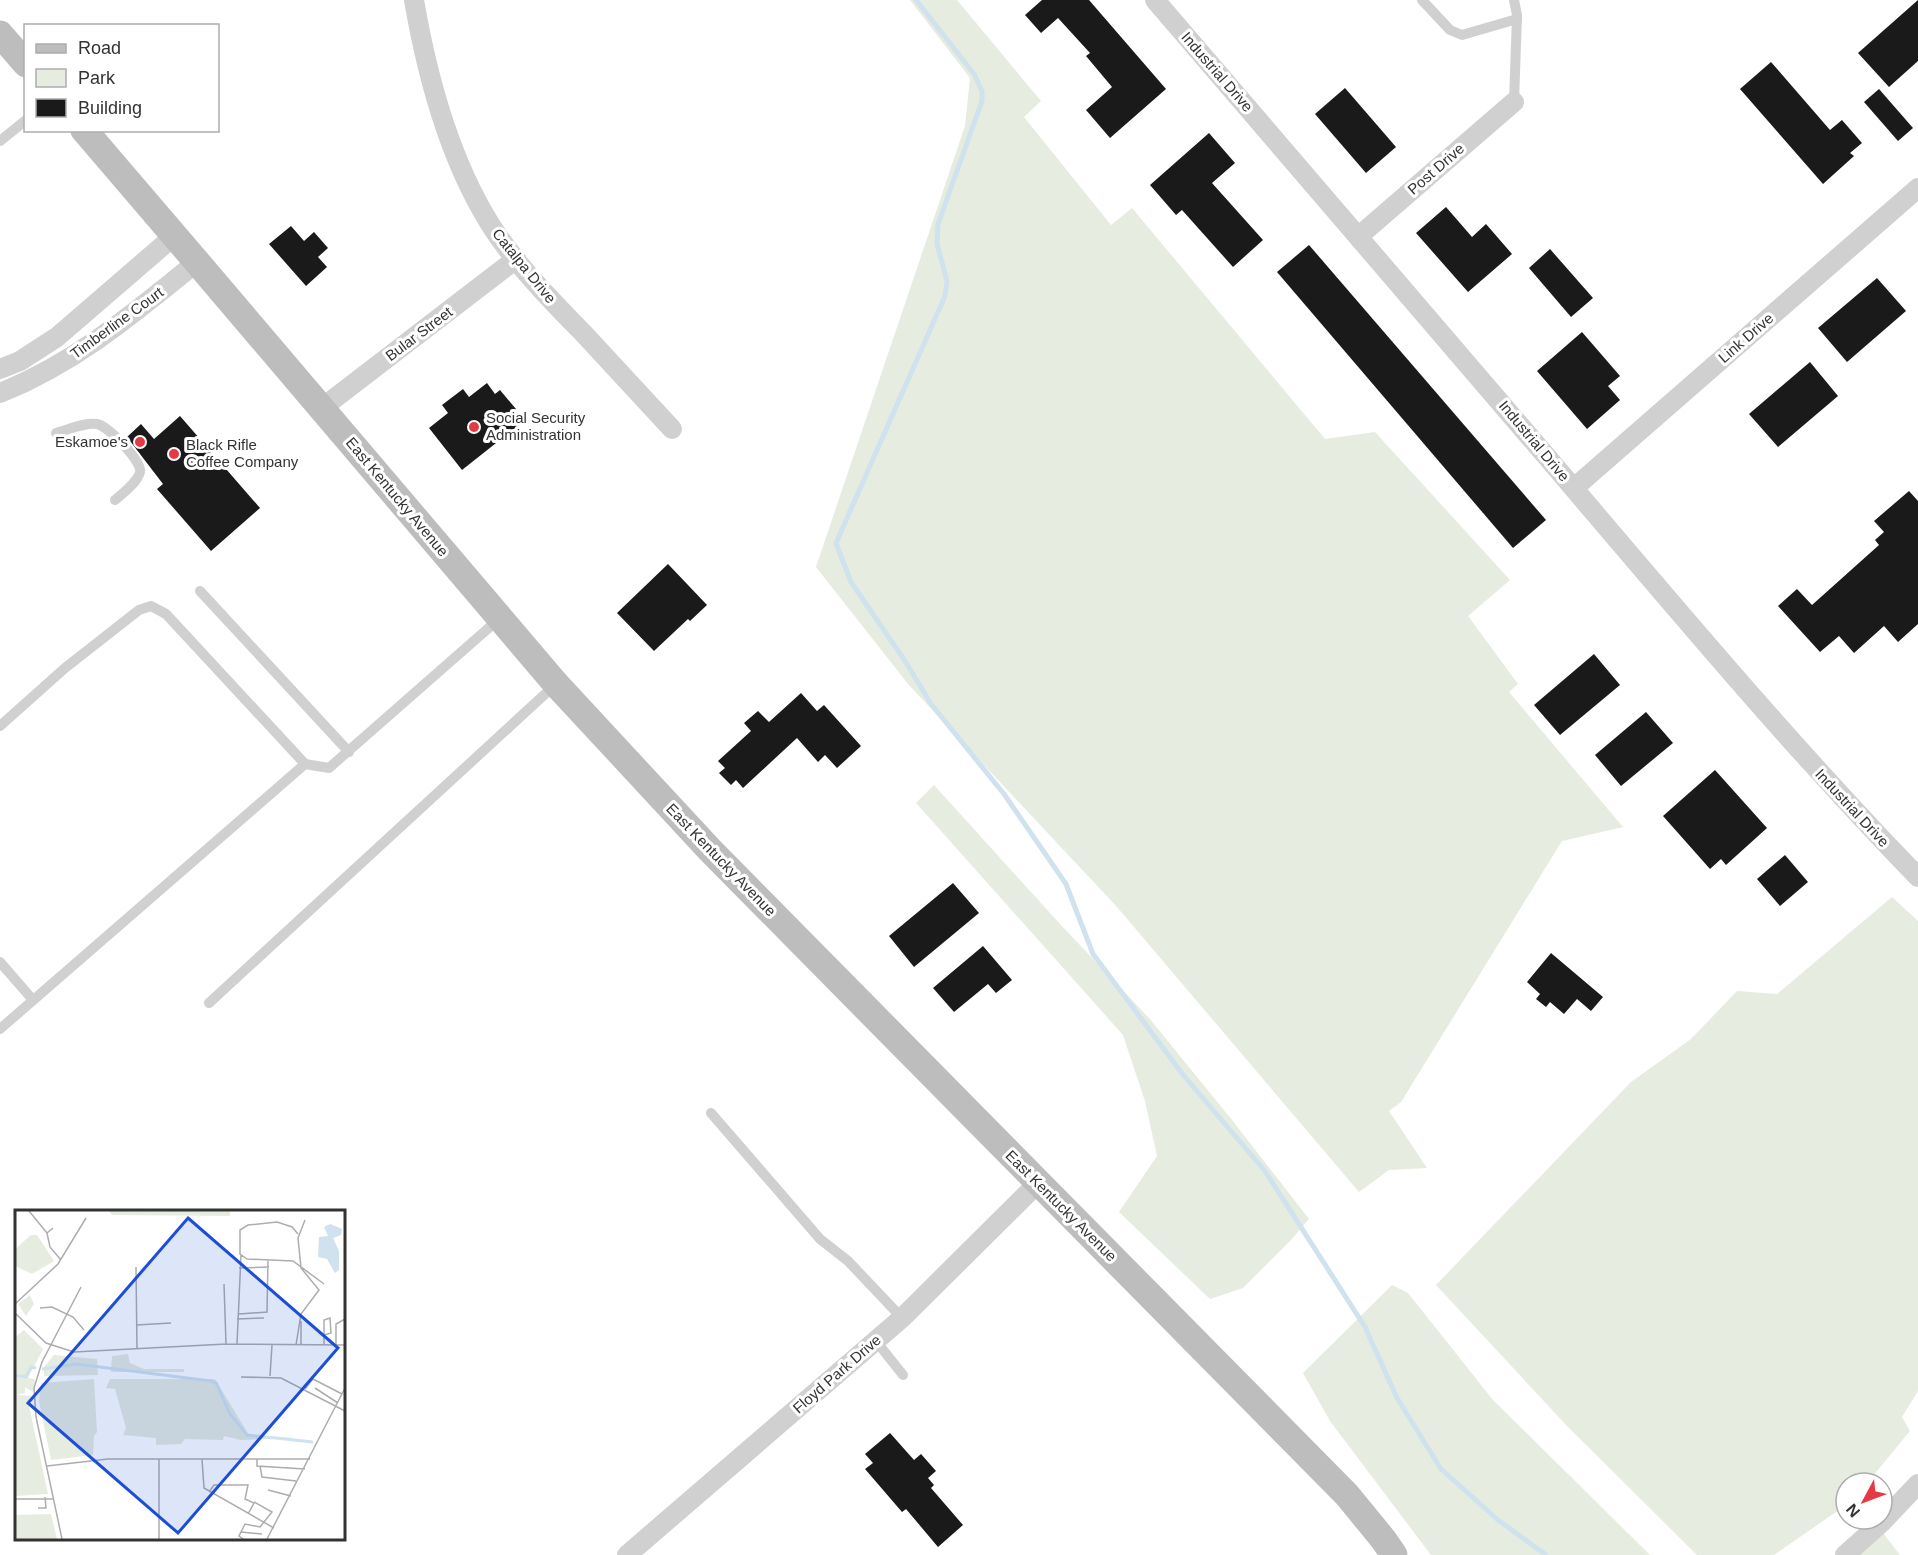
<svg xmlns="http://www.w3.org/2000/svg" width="1918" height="1555" font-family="Arial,sans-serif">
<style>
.green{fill:#e6ecdf}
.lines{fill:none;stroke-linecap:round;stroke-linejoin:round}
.stream{stroke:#cfe2ee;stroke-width:5}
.building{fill:#1a1a1a}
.lane{stroke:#d0d0d0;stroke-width:10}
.street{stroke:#d0d0d0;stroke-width:20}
.secondary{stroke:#bdbdbd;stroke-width:27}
.poi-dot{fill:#e63946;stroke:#fff;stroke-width:2}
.labels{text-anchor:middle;stroke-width:6;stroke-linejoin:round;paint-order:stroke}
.street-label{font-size:15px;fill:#333;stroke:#fff}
.poi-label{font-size:15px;fill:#333;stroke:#fff;text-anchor:start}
.inset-river{fill:none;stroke:#cfe2ee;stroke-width:3}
.inset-road{fill:none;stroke:#adadad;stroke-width:1.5}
.view{fill:#1d4ed8;fill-opacity:0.15;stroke:#1d4ed8;stroke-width:3}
.inset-edge{fill:none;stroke:#333;stroke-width:3}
</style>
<rect width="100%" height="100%" fill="#fff"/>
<g class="green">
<path d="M910,0H957L1041,101L1024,117L1111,225L1132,208L1325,439L1375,432L1510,580L1468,616L1518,684L1509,692L1623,827L1562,841L1401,1102L1389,1111L1427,1168L1389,1170L1359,1192L1117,907L908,684L816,567L965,126L970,78Z"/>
<path d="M934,785L1060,924L1149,1018L1232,1120L1309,1219L1292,1239L1243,1288L1210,1299L1119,1212L1157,1156L1145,1101L1123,1035L916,803Z"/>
<path d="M1892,897L1918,921V1391L1902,1417L1910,1431L1867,1483H1846V1505L1774,1555H1697L1567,1426L1436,1285L1631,1082L1691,1039L1737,991L1777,994Z"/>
<path d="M1392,1285L1408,1293L1493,1400L1650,1555H1431L1330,1421L1303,1373Z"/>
<path d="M1883,1533L1900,1555H1857Z"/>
</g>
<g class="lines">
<path class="stream" d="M916,0L974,74L982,91V101L938,224L937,244L947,281L945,296L836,543L851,582L905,661L931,704L1004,794L1066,884L1093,954L1184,1076L1265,1171L1365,1327L1397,1398L1441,1469L1498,1520L1546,1555"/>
</g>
<g class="building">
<path d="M1042,0H1089L1166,89L1110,138L1086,110L1112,87L1086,56L1090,53L1058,18L1041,33L1025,15Z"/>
<path d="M1918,0V61L1889,87L1858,53Z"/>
<path d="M1771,62L1830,130L1842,120L1862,143L1850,153L1854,156L1823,184L1740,89Z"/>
<path d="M1345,88L1396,147L1366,173L1315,114Z"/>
<path d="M1879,89L1913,128L1898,141L1864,102Z"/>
<path d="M1209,133L1235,163L1212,183L1263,240L1233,267L1182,210L1176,215L1150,185Z"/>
<path d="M1446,207L1472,237L1486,224L1512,254L1468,292L1416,233Z"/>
<path d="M291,226L304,241L314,232L328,248L318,257L327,267L306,286L269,244Z"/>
<path d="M1309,245L1546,520L1513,548L1277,272Z"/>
<path d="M1550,249L1593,298L1571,317L1529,268Z"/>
<path d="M1877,278L1906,311L1847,362L1818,328Z"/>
<path d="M1582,332L1620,376L1608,386L1620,400L1587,429L1537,371Z"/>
<path d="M1810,362L1838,396L1778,447L1749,414Z"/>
<path d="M487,383L495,394L500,390L516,409L510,414L519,425L462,470L429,428L448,413L442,405L463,389L469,397Z"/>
<path d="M180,416L260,508L211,551L157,489L163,484L127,437L141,424L154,439Z"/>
<path d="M1909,491L1918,501V624L1898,642L1884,626L1854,653L1839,636L1820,652L1778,606L1797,589L1812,605L1879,545L1875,540L1884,532L1874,521Z"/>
<path d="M668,564L707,605L690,621L688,619L654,651L617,613Z"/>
<path d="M1594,654L1620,685L1560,735L1534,705Z"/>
<path d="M801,693L817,711L824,705L861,746L837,768L825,755L818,762L797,738L743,788L736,780L731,785L719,773L725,768L718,761L751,731L744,723L758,711L769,722Z"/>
<path d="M1646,712L1673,743L1621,786L1595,755Z"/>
<path d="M1715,770L1767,828L1726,865L1721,859L1710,869L1663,816Z"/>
<path d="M1785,855L1808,882L1780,906L1757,879Z"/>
<path d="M953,883L979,913L914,967L889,936Z"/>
<path d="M983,946L1012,980L996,993L988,984L954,1012L933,988Z"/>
<path d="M1551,953L1603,997L1591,1011L1577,999L1564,1014L1550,1002L1546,1007L1536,999L1540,994L1527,982Z"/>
<path d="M890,1433L914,1460L921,1454L936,1471L928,1478L934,1485L931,1488L963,1525L938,1547L906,1509L902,1512L865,1469L873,1463L865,1454Z"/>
</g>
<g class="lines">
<g class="lane">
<path d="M1422,0L1450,30L1462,35L1517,19"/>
<path d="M1514,102L1517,15L1514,0"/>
<path d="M0,141L26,120"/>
<path d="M56,433C68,430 85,422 97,424C108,426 142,461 140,472C137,483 123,493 115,500"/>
<path d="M200,591L349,752"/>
<path d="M0,726L65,668L139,610L151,606L166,614L305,764"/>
<path d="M0,962L33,1000"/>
<path d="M209,1003L556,684"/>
<path d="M0,1029L305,764L329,768L500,618"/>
<path d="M711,1113L820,1239L848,1261L902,1318"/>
<path d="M876,1341L903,1375"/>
</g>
<g class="street">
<path d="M414,0C427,76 449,158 490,224C516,265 551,300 585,335C614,366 643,398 672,429"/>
<path d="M1155,0C1286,152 1417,304 1547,457C1668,599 1788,743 1918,877"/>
<path d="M1359,236L1514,102"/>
<path d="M0,369L20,361L57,337L174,236"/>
<path d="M0,393C77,362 134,313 197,262"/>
<path d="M322,408L516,259"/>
<path d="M1574,488L1918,188"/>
<path d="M627,1555L902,1318L1038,1183"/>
<path d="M1845,1555L1882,1522L1918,1484"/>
</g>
<g class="secondary">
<path d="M0,34L26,64"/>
<path d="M84,130L197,262L556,684L710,850L1347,1495L1383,1539L1394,1555"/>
</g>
</g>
<g class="poi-dot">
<circle cx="474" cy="427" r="6"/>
<circle cx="140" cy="442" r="6"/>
<circle cx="174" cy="454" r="6"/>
</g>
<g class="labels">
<g class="street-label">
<text transform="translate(1217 72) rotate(49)" y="5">Industrial Drive</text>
<text transform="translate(1436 169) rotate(-41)" y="5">Post Drive</text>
<text transform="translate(524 266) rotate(51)" y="5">Catalpa Drive</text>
<text transform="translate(117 323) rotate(-36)" y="5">Timberline Court</text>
<text transform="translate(419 334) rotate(-37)" y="5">Bular Street</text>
<text transform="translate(1746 338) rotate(-41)" y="5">Link Drive</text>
<text transform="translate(1534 441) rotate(50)" y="5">Industrial Drive</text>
<text transform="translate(397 497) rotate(50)" y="5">East Kentucky Avenue</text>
<text transform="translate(1852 808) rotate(47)" y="5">Industrial Drive</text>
<text transform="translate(721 860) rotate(46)" y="5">East Kentucky Avenue</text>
<text transform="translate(1061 1206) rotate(45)" y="5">East Kentucky Avenue</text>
<text transform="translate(837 1374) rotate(-41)" y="5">Floyd Park Drive</text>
</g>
<g class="poi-label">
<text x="486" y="423">Social Security<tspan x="486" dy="17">Administration</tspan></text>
<text x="128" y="447" text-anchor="end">Eskamoe's</text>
<text x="186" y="450">Black Rifle<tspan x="186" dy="17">Coffee Company</tspan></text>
</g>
</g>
<g transform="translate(15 1210)">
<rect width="330" height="330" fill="#fff"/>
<path d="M94,1H215V6L97,5ZM16,25H22L39,51L17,64L0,56V39ZM15,85L19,94L11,106L3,94ZM9,120L28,139L13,168L20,169L18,182L10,177V183L2,185L18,186V191H13L33,284L0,286V127ZM113,144L115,153L129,159H169V162H96L97,146ZM39,145L82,149L83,165L29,166V157ZM79,169L82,222L79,226L78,245L36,250L24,191L26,173ZM95,169H200L234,225L281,228L226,230L209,226L208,230L170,229L166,234L141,235V228L108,225L111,218L100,179L91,178ZM36,304L42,329H0V305Z" fill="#e6ecdf"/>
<path d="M315,14L327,19L326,25L318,28L324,41V60L320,63L312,49L303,47L304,27L313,26L309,17Z" fill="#cfe2ee"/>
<path class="inset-river" d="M27,159L61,154L196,171L201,173L215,204L232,225L298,232M0,165L11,167L16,157L21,158"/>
<path class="inset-road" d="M14,1L32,23L38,18M32,23L35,37L46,50M283,24L277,17L262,12L233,15L225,20V44L232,49L278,51L309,74M121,57L122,139M224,58L254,57M209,74L211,134M0,94L43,54L71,8M25,98L37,97L58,107L69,120M0,103L31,133L59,142L211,134L330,135M224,104L252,102L253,49M222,109L249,108M121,115L156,113M222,134L226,45M281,135L286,104L304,80L286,58L283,28L290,10M286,135V111M309,135V110L315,108L316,123L309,125M321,135V114L330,109M255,166L257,135M226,167L266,168L330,201M300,178L323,193M290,179L298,169L327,184M144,249V329M187,249L189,278L259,318M242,249V256L290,259M32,256L93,249H295M245,256L247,267L281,271M253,280L276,286M194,282L199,275H233L230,289L239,293L233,304M0,289H39M23,298H31L30,287M226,322L247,324M47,329L21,207L19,178L27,152L66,77M228,329L224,326L230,314L245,317L257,302L239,292M252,329L330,178"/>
<path class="view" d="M173,8L323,138L163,323L13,193Z"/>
<rect width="330" height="330" class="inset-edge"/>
</g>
<rect x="24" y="24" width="195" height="108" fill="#ffffff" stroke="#adadad" stroke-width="1.5"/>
<rect x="36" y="44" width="30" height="9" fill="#bdbdbd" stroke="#adadad" stroke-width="1.5"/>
<text x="78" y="54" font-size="18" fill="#333333">Road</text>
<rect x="36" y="69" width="30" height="18" fill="#e6ecdf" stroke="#adadad" stroke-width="1.5"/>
<text x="78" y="84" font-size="18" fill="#333333">Park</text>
<rect x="36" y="99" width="30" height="18" fill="#1a1a1a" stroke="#adadad" stroke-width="1.5"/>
<text x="78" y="114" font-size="18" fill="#333333">Building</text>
<g transform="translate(1864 1501) rotate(229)"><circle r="28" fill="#ffffff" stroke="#adadad" stroke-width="1.5"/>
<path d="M0-4.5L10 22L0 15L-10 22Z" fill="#e63946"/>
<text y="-9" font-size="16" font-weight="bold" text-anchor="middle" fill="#333333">N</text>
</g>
</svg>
